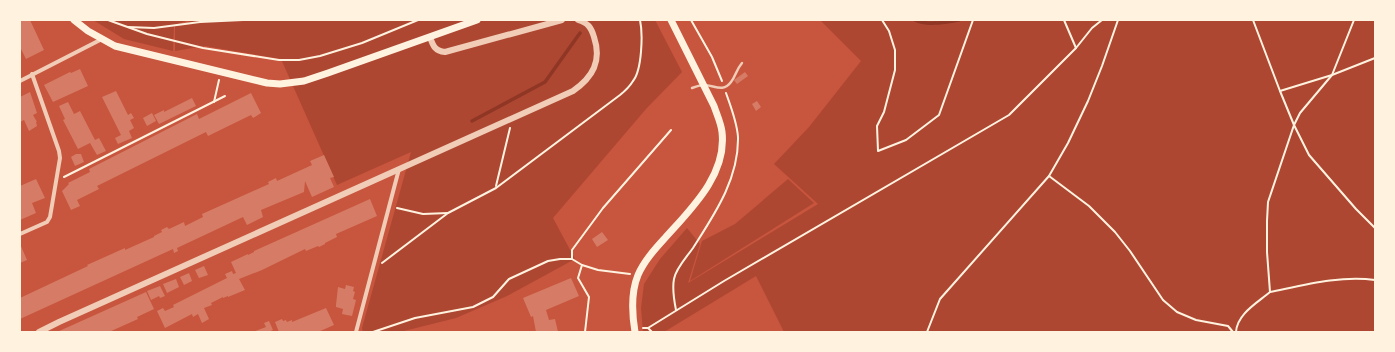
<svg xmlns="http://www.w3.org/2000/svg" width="1395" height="352" font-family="'Exo 2',sans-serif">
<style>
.green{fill:#ae4732}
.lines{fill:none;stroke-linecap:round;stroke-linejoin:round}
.stream{stroke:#8f3625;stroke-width:3.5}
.building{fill:#d67c66}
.path{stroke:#fff3e0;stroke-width:2}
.service{stroke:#f1ccb7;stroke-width:2.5}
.minor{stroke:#f1ccb7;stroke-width:4}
.tertiary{stroke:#f1ccb7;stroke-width:6}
.secondary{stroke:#fff3e0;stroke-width:7}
</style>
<rect width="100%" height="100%" fill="#c8553d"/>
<g class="green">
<path d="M93,20H189L174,25L173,51L124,39Z"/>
<path d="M191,20H655L682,72L646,109L553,218L575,259L507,296L456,318L400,332H363L362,328L411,152L337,185L281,59L205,46L175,51V26L187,23Z"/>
<path d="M820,20H1375V332H784L756,276L664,332H643L641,308L644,284L660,259L687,228L700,244L688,283L818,204L774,164L809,127L861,61Z"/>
<path d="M788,179L814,203L690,281L702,241L735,224Z"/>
</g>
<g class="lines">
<g class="stream">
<path d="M915,20C927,26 946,22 959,20"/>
<path d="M472,121L545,82L580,33"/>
</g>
</g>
<g class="building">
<path d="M20,20H30L44,50L26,59L20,47Z"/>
<path d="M80,69L88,86L53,102L44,85L70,72L71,73Z"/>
<path d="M745,72L748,76L737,84L734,80Z"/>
<path d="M116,91L128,115L131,113L134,118L130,120L134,128L129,131L132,138L118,144L115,138L121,135L102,97Z"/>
<path d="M30,92L37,113L33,115L37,122H36L37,126L29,131L24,120L20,122V97Z"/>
<path d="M251,93L261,113L253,118L251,115L208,136L206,132L97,186L99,189L77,200L80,206L71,210L62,191L69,184L68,183L90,172L89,169L197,114L199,119Z"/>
<path d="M192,98L196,106L159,124L154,115L164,110V112Z"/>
<path d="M757,101L761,107L756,111L752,104Z"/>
<path d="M68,102L74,114L80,111L95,140L99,138L106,151L97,155L90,143L78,149L63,120L65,119L59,106Z"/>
<path d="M152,113L156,121L147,126L143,118Z"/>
<path d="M76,154H81L84,162L75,166L71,157Z"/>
<path d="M324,155L334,177L330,178L334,187L312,197L305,181L304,192L261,210L263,217L247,225L243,217L177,248L178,251L174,253L173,249L20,319V298L88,266L87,265L125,248V250L154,237V236L162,232L161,230L167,227L169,229L184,222L185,226L203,217L202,214L269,184L268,182L276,178L277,181L312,165L310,161Z"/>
<path d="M36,179L45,198L32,203L36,213L20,220V186Z"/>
<path d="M370,199L377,216L336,234L337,237L325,243V244L319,247L318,246L306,251L305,249L262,270L239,279L245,290L228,297V296L223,298V297L211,303L212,305L204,308L209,319L202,323L198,314L193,317L192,314L165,328L157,311L163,308L165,311L174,307L173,305L227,278L225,274L232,271L233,274L236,273L231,262L248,254V255L254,252V251Z"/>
<path d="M602,232L608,240L597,247L592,239Z"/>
<path d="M20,244L27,260L20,263Z"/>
<path d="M204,266L208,275L199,278L195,270Z"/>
<path d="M189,273L192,281L184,285L180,277Z"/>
<path d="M571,278L579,296L546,310L549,320L555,319L558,332H536L533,316L531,317L523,298Z"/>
<path d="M176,279L179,287L167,293L163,284Z"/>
<path d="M346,285L354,287L353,291L355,292L353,299L356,300L352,316L342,314L343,309L336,307V305L338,287L345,289Z"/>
<path d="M160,286L165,296L160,298L159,296L151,300L147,291Z"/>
<path d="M146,292L154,309L137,317L138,319L109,332H57Z"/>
<path d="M326,308L334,325L318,332H279L275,322L282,319L283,321L286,320L287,322L292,320V322Z"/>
<path d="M269,321L273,330L268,332H253L266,327L264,323Z"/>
</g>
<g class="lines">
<g class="path">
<path d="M108,20L147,34L203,48L279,60H299L320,56L362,43L418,20"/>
<path d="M691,20L712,57L722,81"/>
<path d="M882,20L889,31L895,50V70L884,112L877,126L878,151L906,140L939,115L973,20"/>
<path d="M1064,20L1076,48"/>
<path d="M1253,20L1280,91L1294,125L1309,155L1356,209L1375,228"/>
<path d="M128,27L154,28L200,22L243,20"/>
<path d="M1280,91L1332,75L1375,58"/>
<path d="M214,102L219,80"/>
<path d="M1049,176L1089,206L1115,232L1130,251L1163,300L1177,312L1196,320L1228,326L1233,332"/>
<path d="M64,177L225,96"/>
<path d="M496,186L510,128"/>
<path d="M397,208L423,214L448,213"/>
<path d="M572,259V250L603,208L671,130"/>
<path d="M382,263L448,213L496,188L620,95C625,91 630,86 633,81C642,70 643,34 640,20"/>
<path d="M582,265L578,278L589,297L585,332"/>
<path d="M1270,292C1304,285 1341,275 1375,280"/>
<path d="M676,310C674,300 672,289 674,279C676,268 686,258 693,248C714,215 739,179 738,137C737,122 731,107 726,93"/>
<path d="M643,328H648L724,281L1009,115L1076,48L1092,28L1102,20"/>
<path d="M648,328L652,332"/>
<path d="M373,332L415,318L473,307L493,297L509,279L548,261L560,259H572L582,265L598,270L630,274"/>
<path d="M927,332L940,299L1049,176L1068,143L1088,101L1102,66L1118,20"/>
<path d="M1236,332C1237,314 1257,303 1270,292L1267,252V221L1268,202L1294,125L1300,113L1332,75L1354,20"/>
</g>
<path class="service" d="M692,88C695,87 700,85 704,85C714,85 723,93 731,82C736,76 736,70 742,63"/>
<g class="minor">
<path d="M20,81L102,39"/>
<path d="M20,234L47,222L50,217L60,158L59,151L32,74"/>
<path d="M356,332L399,169"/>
</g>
<g class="tertiary">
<path d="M430,37C433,46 435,51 445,52L562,20"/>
<path d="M39,332L59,322L573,91C593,77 602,61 594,37C591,27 588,23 578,20"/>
</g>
<g class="secondary">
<path d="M74,20L88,31L115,46L267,83L280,84L304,81L328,73L477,20"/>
<path d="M635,332C632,314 631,292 638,275C644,261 655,249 665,238C691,209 727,175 722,132C721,123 717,115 714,106L671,20"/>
</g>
</g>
<rect width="1395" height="352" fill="none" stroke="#fff3e0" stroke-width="42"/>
</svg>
